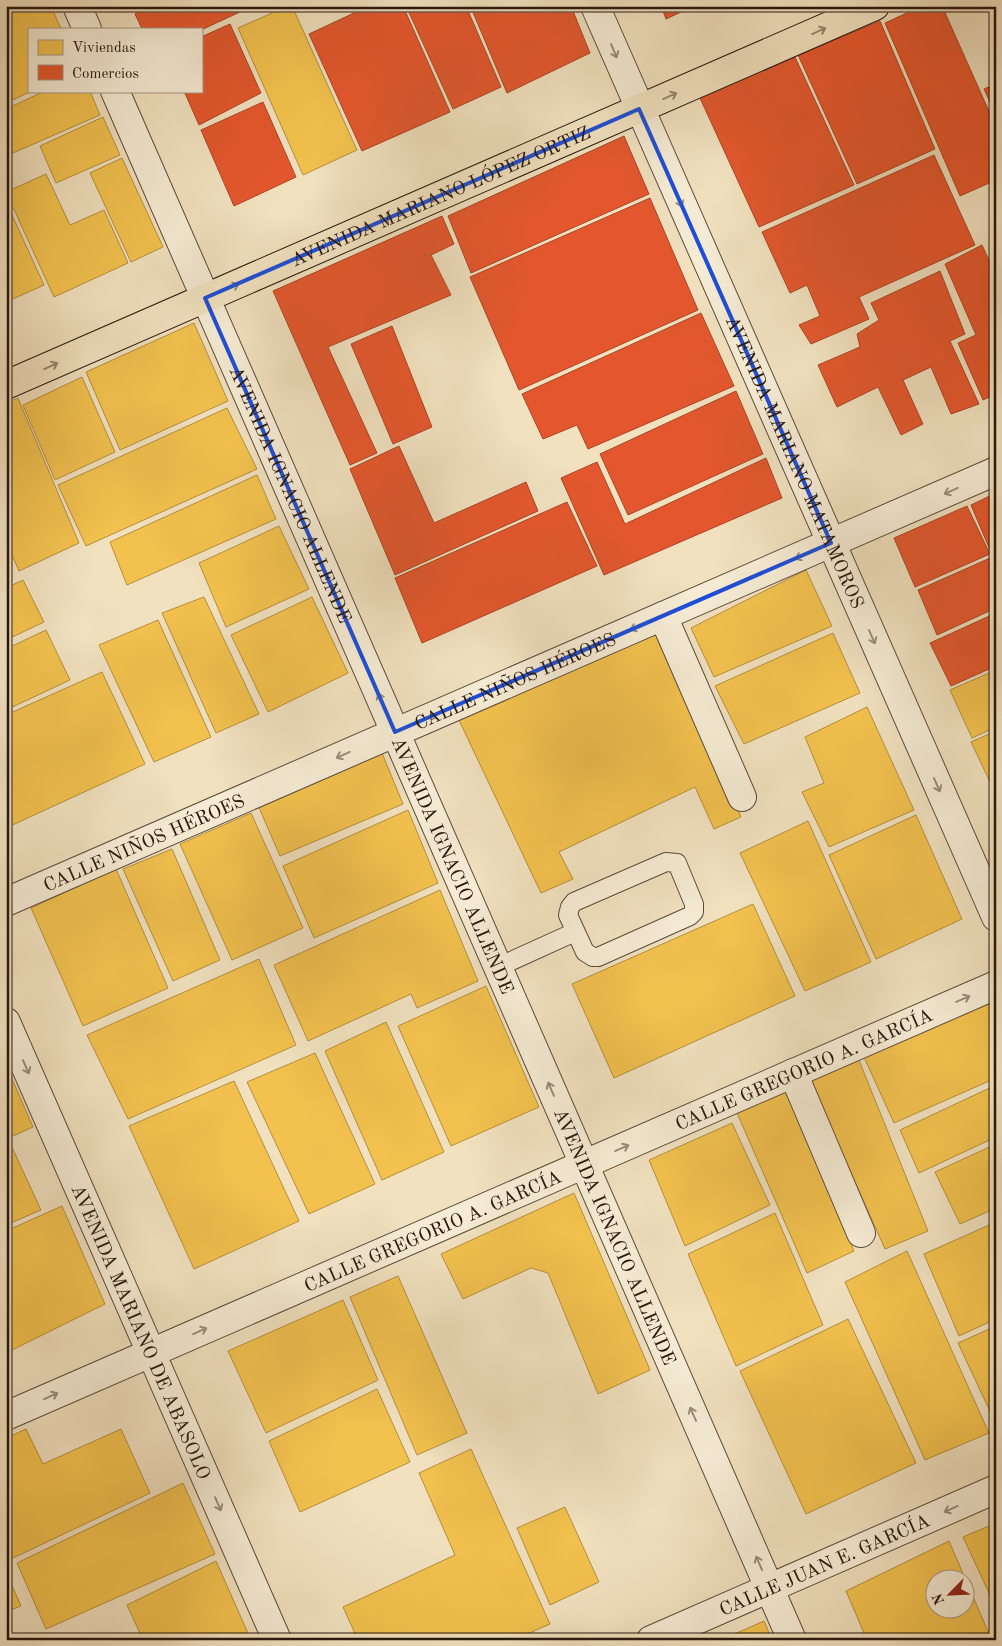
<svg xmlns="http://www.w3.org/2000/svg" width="1002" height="1646" font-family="'Old Standard TT',serif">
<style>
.homes{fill:#f2c14e;stroke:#b58e3b;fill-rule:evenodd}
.shops{fill:#e4572e;stroke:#ab4425}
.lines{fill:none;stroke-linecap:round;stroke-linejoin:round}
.service-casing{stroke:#5a4a3b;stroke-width:20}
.minor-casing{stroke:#5a4a3b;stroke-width:30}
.tertiary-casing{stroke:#5a4a3b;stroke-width:30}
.primary-casing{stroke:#27170f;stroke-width:30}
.service{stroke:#f6ecd5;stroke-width:18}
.minor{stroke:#f6ecd5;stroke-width:28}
.tertiary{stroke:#f6ecd5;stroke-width:28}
.primary{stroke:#f1e1bf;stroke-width:28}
.oneway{stroke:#968670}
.oneway2{stroke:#998c7c}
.marked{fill:none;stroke:#1d4ed8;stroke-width:4;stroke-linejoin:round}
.labels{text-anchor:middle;stroke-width:5;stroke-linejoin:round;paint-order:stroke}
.street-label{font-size:19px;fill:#27170f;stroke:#f6ecd5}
</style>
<rect width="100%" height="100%" fill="#f1e1bf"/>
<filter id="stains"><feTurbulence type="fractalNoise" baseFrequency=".004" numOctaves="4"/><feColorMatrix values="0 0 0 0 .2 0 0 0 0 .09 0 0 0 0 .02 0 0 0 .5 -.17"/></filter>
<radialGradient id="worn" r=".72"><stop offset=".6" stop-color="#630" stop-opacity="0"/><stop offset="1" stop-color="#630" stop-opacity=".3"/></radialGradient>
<g class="homes">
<path d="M6,6H51L61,29H29V91H32L6,103Z"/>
<path d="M288,6H292L357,150L303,175L238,28Z"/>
<path d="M45,91H90L100,115L6,156V109Z"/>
<path d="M103,117L120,155L56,183L40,146Z"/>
<path d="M122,158L163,247L131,262L90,173Z"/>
<path d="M46,174L70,225L104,210L128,263L54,297L6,192Z"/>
<path d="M6,202L44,285L6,302Z"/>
<path d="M194,323L228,401L120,450L86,372Z"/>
<path d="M82,377L115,452L55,480L23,405Z"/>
<path d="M18,398L79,543L19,571L6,541V403Z"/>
<path d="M227,408L257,469L86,546L58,485Z"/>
<path d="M257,475L276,519L127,585L110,542Z"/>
<path d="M279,526L309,589L226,627L199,563Z"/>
<path d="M806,570L832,626L714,677L691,628Z"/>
<path d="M23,580L44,622L6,640V588Z"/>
<path d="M204,597L259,714L216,733L162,613Z"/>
<path d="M312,597L348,673L268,712L231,635Z"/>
<path d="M158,620L211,737L154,762L99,645Z"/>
<path d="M658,625L741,817L714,829L695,787L559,852L573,879L541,893L457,716Z"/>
<path d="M46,630L70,680L6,710V649Z"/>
<path d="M833,633L860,693L744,744L715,686Z"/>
<path d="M996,670V727L972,738L950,690Z"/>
<path d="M102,672L145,764L6,828V715Z"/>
<path d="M867,707L914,810L829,847L802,792L824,783L805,737Z"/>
<path d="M996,731V782L991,784L971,742Z"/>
<path d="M380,748L403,804L280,856L257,803Z"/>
<path d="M408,810L438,883L314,938L283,866Z"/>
<path d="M251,813L303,928L232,960L180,844Z"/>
<path d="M916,815L962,919L876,959L829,855Z"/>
<path d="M808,821L871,962L805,991L740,853Z"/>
<path d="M172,849L220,960L173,981L123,869Z"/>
<path d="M116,869L168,988L83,1026L31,908Z"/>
<path d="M440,890L478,981L417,1008L411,994L308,1041L274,965Z"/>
<path d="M753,904L795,996L614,1078L572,984Z"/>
<path d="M259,959L296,1045L128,1119L87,1035Z"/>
<path d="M486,986L539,1107L451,1146L398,1026Z"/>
<path d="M996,993V1078L894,1123L863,1055Z"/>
<path d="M386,1022L444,1152L382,1180L325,1051Z"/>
<path d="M315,1053L375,1184L309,1214L247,1082Z"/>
<path d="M856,1053L928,1231L885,1249L808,1076Z"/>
<path d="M9,1072L33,1127L6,1139V1074Z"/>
<path d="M234,1081L299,1221L194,1269L129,1126Z"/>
<path d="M996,1085V1137L919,1173L900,1130Z"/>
<path d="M787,1091L854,1251L807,1273L737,1113Z"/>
<path d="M732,1123L770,1205L685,1246L649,1160Z"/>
<path d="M10,1143L41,1210L6,1225V1145Z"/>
<path d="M996,1144V1208L960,1224L935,1172Z"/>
<path d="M574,1193L650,1370L598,1394L548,1273L531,1268L463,1299L441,1254Z"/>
<path d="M62,1206L105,1304L6,1353V1231Z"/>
<path d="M775,1213L823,1325L736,1366L688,1254Z"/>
<path d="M996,1222V1319L959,1336L924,1254Z"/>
<path d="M907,1251L989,1433L925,1460L845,1282Z"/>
<path d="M398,1276L467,1433L417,1455L350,1297Z"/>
<path d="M343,1300L378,1380L266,1433L228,1351Z"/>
<path d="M848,1319L916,1463L806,1514L740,1371Z"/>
<path d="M996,1326V1424L958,1343Z"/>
<path d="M377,1389L410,1462L300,1512L269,1441Z"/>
<path d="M26,1429L43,1464L121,1429L150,1493L11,1559L6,1547V1438Z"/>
<path d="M471,1449L550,1624L514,1640H358L343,1607L455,1555L419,1473Z"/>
<path d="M183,1483L215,1554L46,1629L17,1563Z"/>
<path d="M565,1507L599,1582L550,1605L517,1528Z"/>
<path d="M996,1523V1608L963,1537Z"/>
<path d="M949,1541L990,1636L983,1640H867L846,1591ZM934,1578H964V1608H934Z"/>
<path d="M216,1561L251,1640H143L127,1605Z"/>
<path d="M6,1572L21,1606L6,1612Z"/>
<path d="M764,1621L772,1640H721Z"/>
</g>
<g class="shops">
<path d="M145,6H253L201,30V29H142L135,14Z"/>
<path d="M369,6H403L450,112L362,151L309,34Z"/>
<path d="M406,6H466L501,87L453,109Z"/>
<path d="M482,6H571L590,53L507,93L472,10Z"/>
<path d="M661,6H694L666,19Z"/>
<path d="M922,6H942L996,127V180L960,196L885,23Z"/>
<path d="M880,21L935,149L857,184L798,55Z"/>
<path d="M230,24L261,93L199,125L184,91H201V37Z"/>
<path d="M795,57L854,185L759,227L700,98Z"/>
<path d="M996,84V115L984,89Z"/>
<path d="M263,102L296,177L234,206L201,130Z"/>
<path d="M624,136L649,194L471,273L448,216Z"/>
<path d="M934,155L975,245L859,297L869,319L811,344L799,325L820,316L807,285L790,293L762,232Z"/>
<path d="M650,198L698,310L519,390L470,277Z"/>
<path d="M442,216L454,244L431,255L451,295L328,347L377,453L350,465L273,291Z"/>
<path d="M982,245L996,276V394L983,400L958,343L976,335L945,264Z"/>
<path d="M996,249V265L990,252Z"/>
<path d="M940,271L965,334L950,341L979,404L951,414L931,367L903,380L923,424L901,435L878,387L837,407L818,365L860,347L857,334L879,320L871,303Z"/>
<path d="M701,313L734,386L588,449L577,425L543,439L522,394Z"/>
<path d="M392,326L432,427L393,444L351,344Z"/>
<path d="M736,391L763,454L628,515L600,454Z"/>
<path d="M399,446L434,523L526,482L538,511L395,575L350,469Z"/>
<path d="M766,458L782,498L604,575L561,478L597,462L625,524Z"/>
<path d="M996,493V564L971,505Z"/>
<path d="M567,502L597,566L422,643L395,578Z"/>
<path d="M967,506L990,554L915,587L894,538Z"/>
<path d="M990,558L996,571V608L937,635L918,590Z"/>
<path d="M996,613V666L951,686L930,643Z"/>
</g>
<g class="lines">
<defs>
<g id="service">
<path d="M666,862L677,863L694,904V912L690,916L598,957H593L585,952L568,915L570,907L574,902Z"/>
<path d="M498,967L575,932"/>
</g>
<g id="minor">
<path id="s1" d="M595,6L996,917"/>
<path d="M663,616L742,797"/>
<path id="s2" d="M6,902L996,471"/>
<path d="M793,1073L861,1233"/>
<path id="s3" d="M6,1416L996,985"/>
<path id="s4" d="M651,1640L996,1489"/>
</g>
<g id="tertiary">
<path d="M77,6L87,29"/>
<path id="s5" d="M115,91L792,1640"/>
<path id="s6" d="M6,1022L277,1640"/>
</g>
<g id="primary">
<path id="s7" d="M6,385L875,6"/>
</g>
</defs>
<use href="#service" class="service-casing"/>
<use href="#minor" class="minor-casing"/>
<use href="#tertiary" class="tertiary-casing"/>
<use href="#primary" class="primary-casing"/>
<use href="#service" class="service"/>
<use href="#minor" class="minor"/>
<use href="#tertiary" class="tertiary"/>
<use href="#primary" class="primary"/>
</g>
<defs><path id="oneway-shaft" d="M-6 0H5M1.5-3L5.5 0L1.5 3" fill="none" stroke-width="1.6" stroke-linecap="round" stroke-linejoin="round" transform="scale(1.25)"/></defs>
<g class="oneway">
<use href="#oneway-shaft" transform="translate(819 31) rotate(-24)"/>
<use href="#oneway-shaft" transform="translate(670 96) rotate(-24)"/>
<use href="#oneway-shaft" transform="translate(232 287) rotate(-24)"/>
<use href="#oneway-shaft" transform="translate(51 366) rotate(-24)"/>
</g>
<g class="oneway2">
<use href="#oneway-shaft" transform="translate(614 51) rotate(67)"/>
<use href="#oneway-shaft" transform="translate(679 200) rotate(66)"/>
<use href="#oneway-shaft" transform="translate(951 491) rotate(156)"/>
<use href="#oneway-shaft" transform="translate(802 556) rotate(157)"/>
<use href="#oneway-shaft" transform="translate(637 627) rotate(157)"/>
<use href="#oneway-shaft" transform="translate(872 637) rotate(66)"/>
<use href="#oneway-shaft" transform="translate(381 700) rotate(-114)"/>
<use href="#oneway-shaft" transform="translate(343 755) rotate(156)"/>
<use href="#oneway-shaft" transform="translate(937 785) rotate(66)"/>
<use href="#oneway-shaft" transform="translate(963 999) rotate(-23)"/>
<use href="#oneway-shaft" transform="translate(26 1067) rotate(66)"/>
<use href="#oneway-shaft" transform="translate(551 1089) rotate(-114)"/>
<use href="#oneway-shaft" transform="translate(622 1148) rotate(-24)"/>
<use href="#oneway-shaft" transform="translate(200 1331) rotate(-24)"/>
<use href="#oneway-shaft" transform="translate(51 1396) rotate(-24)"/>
<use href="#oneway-shaft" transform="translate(693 1414) rotate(-114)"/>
<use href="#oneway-shaft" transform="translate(218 1504) rotate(66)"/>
<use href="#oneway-shaft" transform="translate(951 1509) rotate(156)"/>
<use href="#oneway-shaft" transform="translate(759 1563) rotate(-114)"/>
</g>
<path class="marked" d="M639,109L831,543L395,732L205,298Z"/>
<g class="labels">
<g class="street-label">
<text dy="7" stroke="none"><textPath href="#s7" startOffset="474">AVENIDA MARIANO LÓPEZ ORTIZ</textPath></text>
<text dy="7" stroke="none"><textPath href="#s1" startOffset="498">AVENIDA MARIANO MATAMOROS</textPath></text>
<text dy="7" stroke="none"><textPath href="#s5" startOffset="440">AVENIDA IGNACIO ALLENDE</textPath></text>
<text dy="7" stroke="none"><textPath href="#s2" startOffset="555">CALLE NIÑOS HÉROES</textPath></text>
<text dy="7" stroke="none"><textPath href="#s2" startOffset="150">CALLE NIÑOS HÉROES</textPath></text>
<text dy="7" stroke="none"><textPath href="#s5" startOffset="845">AVENIDA IGNACIO ALLENDE</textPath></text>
<text dy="7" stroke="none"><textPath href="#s3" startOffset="870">CALLE GREGORIO A. GARCÍA</textPath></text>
<text dy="7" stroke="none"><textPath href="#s3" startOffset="465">CALLE GREGORIO A. GARCÍA</textPath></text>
<text dy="7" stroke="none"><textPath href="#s5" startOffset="1250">AVENIDA IGNACIO ALLENDE</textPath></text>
<text dy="7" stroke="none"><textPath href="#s6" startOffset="338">AVENIDA MARIANO DE ABASOLO</textPath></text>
<text dy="7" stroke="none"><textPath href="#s4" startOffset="189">CALLE JUAN E. GARCÍA</textPath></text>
</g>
</g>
<rect width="1002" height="1646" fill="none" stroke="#f1e1bf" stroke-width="25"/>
<rect x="8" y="8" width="987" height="1631" fill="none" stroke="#27170f" stroke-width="2.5"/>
<rect x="12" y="12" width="977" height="1621" fill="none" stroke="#27170f"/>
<rect x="28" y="28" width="175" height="65" fill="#f6ecd5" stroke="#a39786"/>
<rect x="38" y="40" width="25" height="15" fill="#f2c14e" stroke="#a39786"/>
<text x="72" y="52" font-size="15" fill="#27170f">Viviendas</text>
<rect x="38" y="65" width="25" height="15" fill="#e4572e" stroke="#a39786"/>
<text x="72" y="78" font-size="15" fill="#27170f">Comercios</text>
<g transform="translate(950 1594) rotate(246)"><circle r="24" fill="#f6ecd5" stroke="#a39786"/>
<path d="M0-4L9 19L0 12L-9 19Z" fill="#8f2418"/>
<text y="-8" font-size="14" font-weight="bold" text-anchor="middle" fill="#27170f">N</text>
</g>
<rect width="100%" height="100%" filter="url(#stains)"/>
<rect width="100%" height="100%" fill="url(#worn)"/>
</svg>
